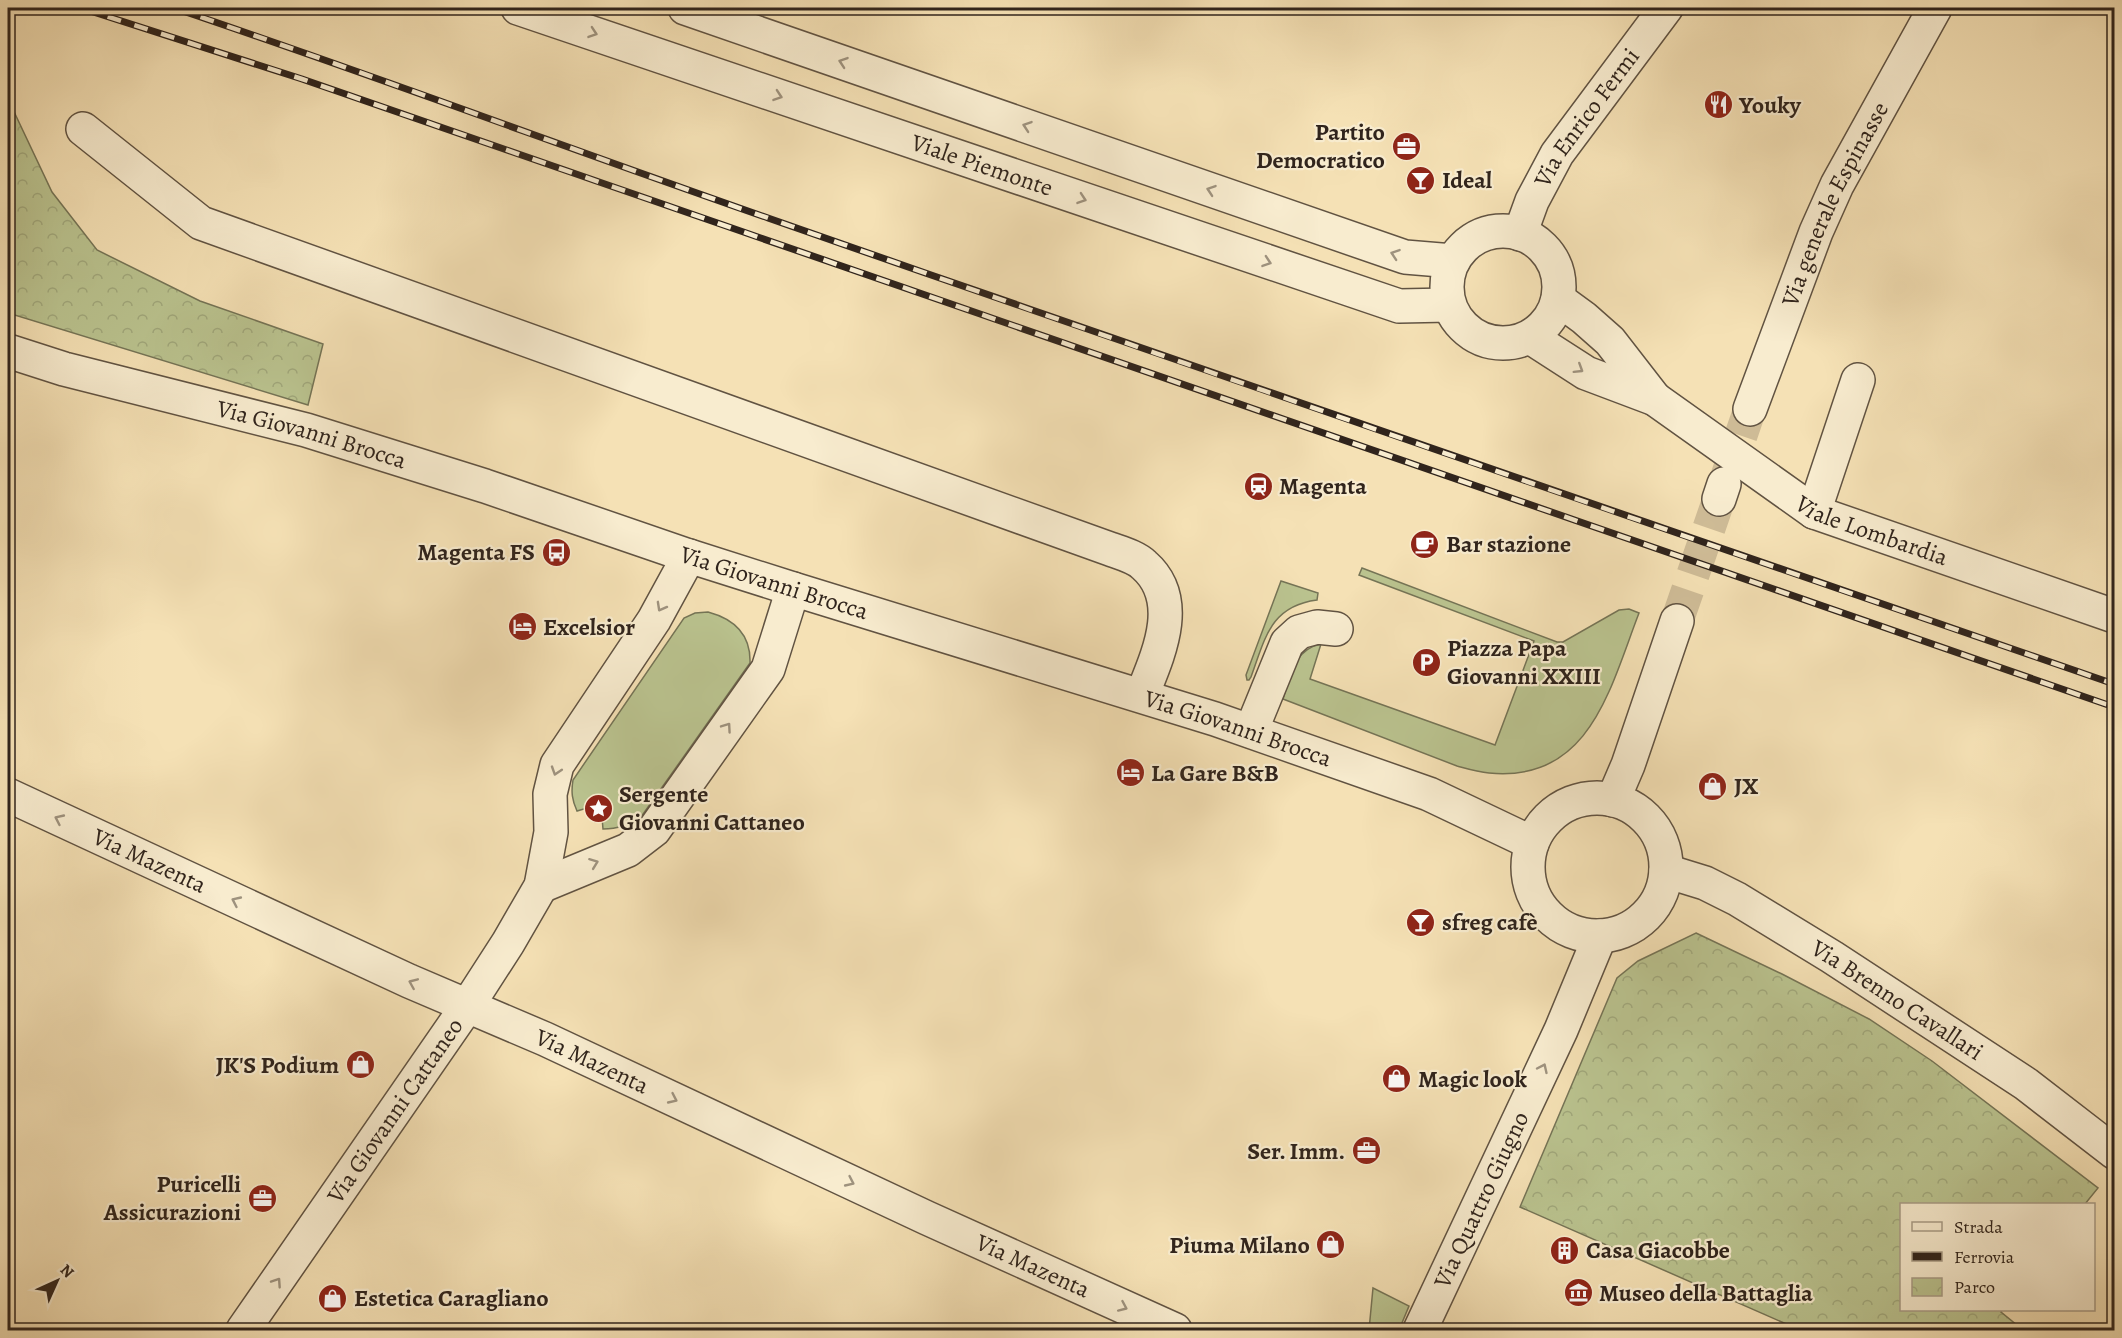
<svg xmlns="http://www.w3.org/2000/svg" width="2122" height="1338" font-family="Alegreya,serif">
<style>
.green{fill:#bac38f;stroke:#757456;stroke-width:1.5}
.park{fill:url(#park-crowns);stroke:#757456;stroke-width:1.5}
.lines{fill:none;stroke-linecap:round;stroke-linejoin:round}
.minor-tunnel{stroke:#cebb96;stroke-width:33;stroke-dasharray:33 16;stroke-linecap:butt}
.minor-casing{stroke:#615342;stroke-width:36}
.minor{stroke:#f8eccf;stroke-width:33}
.rail-casing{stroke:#30241c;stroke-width:7}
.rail{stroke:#f8eccf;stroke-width:4.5;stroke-dasharray:14;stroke-linecap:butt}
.oneway{stroke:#9e927e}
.labels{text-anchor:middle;stroke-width:4.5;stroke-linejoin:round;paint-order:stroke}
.poi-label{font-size:24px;font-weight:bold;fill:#30241c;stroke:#f8eccf;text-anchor:start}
.street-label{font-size:24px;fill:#30241c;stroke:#f8eccf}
</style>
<defs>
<pattern id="park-crowns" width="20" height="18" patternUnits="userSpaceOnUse" patternTransform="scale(1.5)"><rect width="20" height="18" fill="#bac38f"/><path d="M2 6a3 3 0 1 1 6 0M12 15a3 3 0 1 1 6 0" fill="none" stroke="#a0a77b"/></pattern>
</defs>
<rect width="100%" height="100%" fill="#f5e1b5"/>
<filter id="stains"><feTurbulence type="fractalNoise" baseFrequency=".00333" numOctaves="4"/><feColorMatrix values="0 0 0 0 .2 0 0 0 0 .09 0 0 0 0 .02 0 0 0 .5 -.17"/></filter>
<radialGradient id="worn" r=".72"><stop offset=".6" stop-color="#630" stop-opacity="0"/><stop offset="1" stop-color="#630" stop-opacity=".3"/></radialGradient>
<g class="green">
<path d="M1362,568L1557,642H1563L1619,610L1629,609L1639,613C1610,688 1590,783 1489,773C1478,772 1468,769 1457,766L1283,699C1290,676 1294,649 1321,644L1310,679L1495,745L1534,641L1359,575Z"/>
<path d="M1281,581L1318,593L1317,600C1270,606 1265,639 1251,677L1249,680H1247L1246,675Z"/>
<path d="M708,612C734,619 751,634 750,663L641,817C628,825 618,829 603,829L602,817L587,808L577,811C572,800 571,792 573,780L684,618L695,613Z"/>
<path d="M1373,1288L1409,1306L1399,1330H1369Z"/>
</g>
<g class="park">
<path d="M8,99L52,192L97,250L200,301L323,344L308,405L8,313Z"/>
<path d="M1696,933L1782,974L1869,1019L1932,1061L2098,1188L2085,1204H1902V1310H2002L2001,1312L2023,1330H1800L1520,1207L1617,978L1638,961Z"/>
</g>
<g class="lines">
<g class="minor-tunnel">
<path d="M1725,482L1750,409"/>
<path d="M1677,621L1719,499"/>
</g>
<defs>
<g id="minor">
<path id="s1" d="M518,8L1399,306L1449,305"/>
<path d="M685,8L1405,257L1453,261"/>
<path d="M83,129L201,223L1110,549C1121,553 1136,557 1144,565C1184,600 1158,655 1142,695"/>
<circle cx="1503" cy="287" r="56"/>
<path id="s2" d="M1520,234L1532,201L1557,154L1666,8"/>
<path d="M1558,299L1584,318L1610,341L1655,399"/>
<path id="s3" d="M1530,337L1586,373L1655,399L1814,512L2114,616"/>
<path id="s4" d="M8,351L64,369L306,430L485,486L689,556L793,589L1215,719L1429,794L1532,843"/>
<path id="s5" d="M1750,409L1816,232L1837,185L1935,8"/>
<path d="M1719,499L1724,484"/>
<path d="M1814,512L1858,380"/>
<path d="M1251,731L1287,643L1299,632L1317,627L1336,629"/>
<path id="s6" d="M8,795L409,981L545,1039L927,1218L1175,1330"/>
<circle cx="1597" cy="867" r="69"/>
<path d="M1613,800L1628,765L1677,621"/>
<path id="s7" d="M1666,871L1705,883L1737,899L1832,957L2026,1084L2114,1152"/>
<path d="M541,886L628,850L654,830L768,669L793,589"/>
<path id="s8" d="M243,1330L468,1005L508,943L541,886L551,832L550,794L557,765L654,620L689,556"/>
<path id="s9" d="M1420,1330L1561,1030L1600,936"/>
</g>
</defs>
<use href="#minor" class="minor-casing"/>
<use href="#minor" class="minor"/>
<defs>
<g id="rail">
<path d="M81,8L302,79L2114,707"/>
<path d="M174,8C373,75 570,149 768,218C1216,375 1665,529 2114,684"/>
</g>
</defs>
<use href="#rail" class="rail-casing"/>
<use href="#rail" class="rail"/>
</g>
<defs><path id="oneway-chevron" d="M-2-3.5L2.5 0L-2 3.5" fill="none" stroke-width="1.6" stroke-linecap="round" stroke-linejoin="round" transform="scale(1.5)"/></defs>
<g class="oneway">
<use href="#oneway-chevron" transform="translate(593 33) rotate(19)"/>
<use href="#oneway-chevron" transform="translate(843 62) rotate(-161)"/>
<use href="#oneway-chevron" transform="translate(778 96) rotate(19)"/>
<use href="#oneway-chevron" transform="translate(1027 126) rotate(-161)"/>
<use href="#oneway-chevron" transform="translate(1211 190) rotate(-161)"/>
<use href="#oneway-chevron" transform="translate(1082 199) rotate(19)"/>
<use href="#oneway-chevron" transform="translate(1395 254) rotate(-161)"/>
<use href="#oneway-chevron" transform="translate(1267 262) rotate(19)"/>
<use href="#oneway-chevron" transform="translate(1579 369) rotate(32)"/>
<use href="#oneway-chevron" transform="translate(661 607) rotate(119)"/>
<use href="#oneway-chevron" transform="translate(727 727) rotate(-55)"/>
<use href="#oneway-chevron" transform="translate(556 771) rotate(108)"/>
<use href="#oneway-chevron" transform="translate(59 819) rotate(-155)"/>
<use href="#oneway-chevron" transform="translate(594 863) rotate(-21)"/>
<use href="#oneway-chevron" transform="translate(236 901) rotate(-155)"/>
<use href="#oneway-chevron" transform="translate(413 983) rotate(-157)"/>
<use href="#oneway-chevron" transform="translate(1543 1068) rotate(-65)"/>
<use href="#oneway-chevron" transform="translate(673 1099) rotate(25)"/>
<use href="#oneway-chevron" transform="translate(850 1182) rotate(25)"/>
<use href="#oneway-chevron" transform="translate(277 1282) rotate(-56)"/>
<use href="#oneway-chevron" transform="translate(1123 1307) rotate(24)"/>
</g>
<defs>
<symbol id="restaurant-disc" viewBox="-11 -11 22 22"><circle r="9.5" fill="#8f2418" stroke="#f8eccf"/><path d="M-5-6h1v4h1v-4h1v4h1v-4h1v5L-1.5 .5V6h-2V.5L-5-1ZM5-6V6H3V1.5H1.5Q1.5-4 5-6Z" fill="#fff"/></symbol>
<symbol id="office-disc" viewBox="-11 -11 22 22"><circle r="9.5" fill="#8f2418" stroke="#f8eccf"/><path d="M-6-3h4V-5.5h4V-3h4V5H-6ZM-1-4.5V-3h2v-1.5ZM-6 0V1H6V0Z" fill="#fff"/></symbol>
<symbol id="bar-disc" viewBox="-11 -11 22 22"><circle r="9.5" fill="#8f2418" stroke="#f8eccf"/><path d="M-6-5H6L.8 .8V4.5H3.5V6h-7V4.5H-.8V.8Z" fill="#fff"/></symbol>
<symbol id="station-disc" viewBox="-11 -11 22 22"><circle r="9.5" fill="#8f2418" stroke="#f8eccf"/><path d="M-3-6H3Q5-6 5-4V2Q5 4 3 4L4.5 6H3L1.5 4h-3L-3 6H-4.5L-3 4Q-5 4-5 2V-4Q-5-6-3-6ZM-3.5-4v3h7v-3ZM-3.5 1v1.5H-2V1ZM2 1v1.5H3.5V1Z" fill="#fff"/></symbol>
<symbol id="cafe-disc" viewBox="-11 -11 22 22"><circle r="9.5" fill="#8f2418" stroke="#f8eccf"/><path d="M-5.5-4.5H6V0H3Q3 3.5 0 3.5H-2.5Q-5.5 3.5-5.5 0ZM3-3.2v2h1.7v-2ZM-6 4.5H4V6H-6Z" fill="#fff"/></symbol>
<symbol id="bus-disc" viewBox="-11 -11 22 22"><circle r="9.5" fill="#8f2418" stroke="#f8eccf"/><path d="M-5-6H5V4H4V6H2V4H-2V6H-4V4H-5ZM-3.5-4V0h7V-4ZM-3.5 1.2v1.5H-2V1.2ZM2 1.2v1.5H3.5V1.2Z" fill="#fff"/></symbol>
<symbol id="hotel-disc" viewBox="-11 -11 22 22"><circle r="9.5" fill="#8f2418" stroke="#f8eccf"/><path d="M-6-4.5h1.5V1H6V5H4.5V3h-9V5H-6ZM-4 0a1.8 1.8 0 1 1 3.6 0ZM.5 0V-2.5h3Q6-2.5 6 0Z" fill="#fff"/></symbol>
<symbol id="parking-disc" viewBox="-11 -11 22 22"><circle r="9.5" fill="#8f2418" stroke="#f8eccf"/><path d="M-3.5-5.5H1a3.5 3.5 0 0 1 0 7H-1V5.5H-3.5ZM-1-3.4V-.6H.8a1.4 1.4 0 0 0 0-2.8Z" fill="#fff"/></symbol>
<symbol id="shop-disc" viewBox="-11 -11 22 22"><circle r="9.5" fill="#8f2418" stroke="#f8eccf"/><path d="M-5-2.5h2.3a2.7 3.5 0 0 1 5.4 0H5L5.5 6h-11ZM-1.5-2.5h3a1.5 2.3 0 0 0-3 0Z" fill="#fff"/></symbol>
<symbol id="sight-disc" viewBox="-11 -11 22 22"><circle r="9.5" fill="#8f2418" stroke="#f8eccf"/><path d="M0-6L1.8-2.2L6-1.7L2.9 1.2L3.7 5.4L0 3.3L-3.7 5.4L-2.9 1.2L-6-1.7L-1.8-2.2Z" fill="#fff"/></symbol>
<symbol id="building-disc" viewBox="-11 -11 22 22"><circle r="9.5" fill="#8f2418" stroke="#f8eccf"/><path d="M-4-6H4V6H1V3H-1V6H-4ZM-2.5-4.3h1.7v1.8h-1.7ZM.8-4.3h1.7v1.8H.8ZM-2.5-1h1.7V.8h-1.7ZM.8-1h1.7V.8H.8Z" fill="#fff"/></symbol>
<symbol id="museum-disc" viewBox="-11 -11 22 22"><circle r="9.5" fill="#8f2418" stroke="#f8eccf"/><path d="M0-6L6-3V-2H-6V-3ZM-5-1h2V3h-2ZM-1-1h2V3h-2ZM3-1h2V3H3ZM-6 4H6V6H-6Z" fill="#fff"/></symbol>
</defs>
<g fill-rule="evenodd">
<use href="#restaurant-disc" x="1702" y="88" width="33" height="33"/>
<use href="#office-disc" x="1390" y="130" width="33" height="33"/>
<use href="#bar-disc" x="1404" y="164" width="33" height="33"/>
<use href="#station-disc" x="1242" y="470" width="33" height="33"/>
<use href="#cafe-disc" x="1408" y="528" width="33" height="33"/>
<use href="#bus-disc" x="540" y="536" width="33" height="33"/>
<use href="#hotel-disc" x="506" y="610" width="33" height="33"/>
<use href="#parking-disc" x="1410" y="646" width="33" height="33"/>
<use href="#hotel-disc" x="1114" y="756" width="33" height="33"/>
<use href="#shop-disc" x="1696" y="770" width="33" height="33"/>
<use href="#sight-disc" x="582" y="792" width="33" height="33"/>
<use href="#bar-disc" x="1404" y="906" width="33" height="33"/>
<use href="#shop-disc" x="344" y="1048" width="33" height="33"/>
<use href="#shop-disc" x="1380" y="1062" width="33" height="33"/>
<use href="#office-disc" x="1350" y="1134" width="33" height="33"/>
<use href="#office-disc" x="246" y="1182" width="33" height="33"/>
<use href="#shop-disc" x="1314" y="1228" width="33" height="33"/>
<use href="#building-disc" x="1548" y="1234" width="33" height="33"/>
<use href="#museum-disc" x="1562" y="1276" width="33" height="33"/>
<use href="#shop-disc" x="316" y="1282" width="33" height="33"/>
</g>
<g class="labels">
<g class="poi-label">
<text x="1739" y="113">Youky</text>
<text x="1385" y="140" text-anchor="end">Partito<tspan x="1385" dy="28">Democratico</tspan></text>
<text x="1442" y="188">Ideal</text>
<text x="1279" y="494">Magenta</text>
<text x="1446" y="552">Bar stazione</text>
<text x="535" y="560" text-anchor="end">Magenta FS</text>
<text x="543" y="635">Excelsior</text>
<text x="1447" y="656">Piazza Papa<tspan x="1447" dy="28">Giovanni XXIII</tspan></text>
<text x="1151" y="781">La Gare B&amp;B</text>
<text x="1734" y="794">JX</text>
<text x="619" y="802">Sergente<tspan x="619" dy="28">Giovanni Cattaneo</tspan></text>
<text x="1442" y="930">sfreg cafè</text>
<text x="339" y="1073" text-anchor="end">JK'S Podium</text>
<text x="1418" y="1087">Magic look</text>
<text x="1345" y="1159" text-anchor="end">Ser. Imm.</text>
<text x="241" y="1192" text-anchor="end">Puricelli<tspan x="241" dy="28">Assicurazioni</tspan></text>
<text x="1310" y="1253" text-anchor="end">Piuma Milano</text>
<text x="1586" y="1258">Casa Giacobbe</text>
<text x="1599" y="1301">Museo della Battaglia</text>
<text x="354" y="1306">Estetica Caragliano</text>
</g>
<g class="street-label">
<text dy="8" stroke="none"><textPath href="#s2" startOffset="135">Via Enrico Fermi</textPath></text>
<text dy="8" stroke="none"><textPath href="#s1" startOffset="490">Viale Piemonte</textPath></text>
<text dy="8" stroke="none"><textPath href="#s5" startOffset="222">Via generale Espinasse</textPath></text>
<text dy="8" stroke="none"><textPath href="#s4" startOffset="315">Via Giovanni Brocca</textPath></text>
<text dy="8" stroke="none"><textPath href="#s3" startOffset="396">Viale Lombardia</textPath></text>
<text dy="8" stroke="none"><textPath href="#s4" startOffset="801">Via Giovanni Brocca</textPath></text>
<text dy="8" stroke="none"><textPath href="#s4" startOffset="1287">Via Giovanni Brocca</textPath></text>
<text dy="8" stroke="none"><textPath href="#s6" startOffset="156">Via Mazenta</textPath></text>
<text dy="8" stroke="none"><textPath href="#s7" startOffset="266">Via Brenno Cavallari</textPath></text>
<text dy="8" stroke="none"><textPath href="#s6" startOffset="642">Via Mazenta</textPath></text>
<text dy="8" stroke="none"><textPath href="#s8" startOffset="267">Via Giovanni Cattaneo</textPath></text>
<text dy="8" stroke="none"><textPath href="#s9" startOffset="144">Via Quattro Giugno</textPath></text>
<text dy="8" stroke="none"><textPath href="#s6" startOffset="1128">Via Mazenta</textPath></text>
</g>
</g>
<rect width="2122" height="1338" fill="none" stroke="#f5e1b5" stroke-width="30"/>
<rect x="9" y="9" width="2104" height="1320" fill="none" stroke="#30241c" stroke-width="3"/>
<rect x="15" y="15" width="2092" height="1308" fill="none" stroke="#30241c" stroke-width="1.5"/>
<rect x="1900" y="1203" width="195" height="108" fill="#f8eccf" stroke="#a89c87" stroke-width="1.5"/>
<rect x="1912" y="1222" width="30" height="9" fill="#f8eccf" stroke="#a89c87" stroke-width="1.5"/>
<text x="1954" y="1233" font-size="18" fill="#30241c">Strada</text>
<rect x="1912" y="1252" width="30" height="9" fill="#30241c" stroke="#a89c87" stroke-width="1.5"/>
<text x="1954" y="1263" font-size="18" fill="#30241c">Ferrovia</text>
<rect x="1912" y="1278" width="30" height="18" fill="url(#park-crowns)" stroke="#a89c87" stroke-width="1.5"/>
<text x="1954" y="1293" font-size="18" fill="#30241c">Parco</text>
<g transform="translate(57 1281) rotate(45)" stroke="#f8eccf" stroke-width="4.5" paint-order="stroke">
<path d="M0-4.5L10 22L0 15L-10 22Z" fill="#30241c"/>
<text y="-9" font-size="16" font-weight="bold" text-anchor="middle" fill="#30241c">N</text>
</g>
<rect width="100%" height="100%" filter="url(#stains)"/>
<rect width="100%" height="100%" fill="url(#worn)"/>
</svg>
